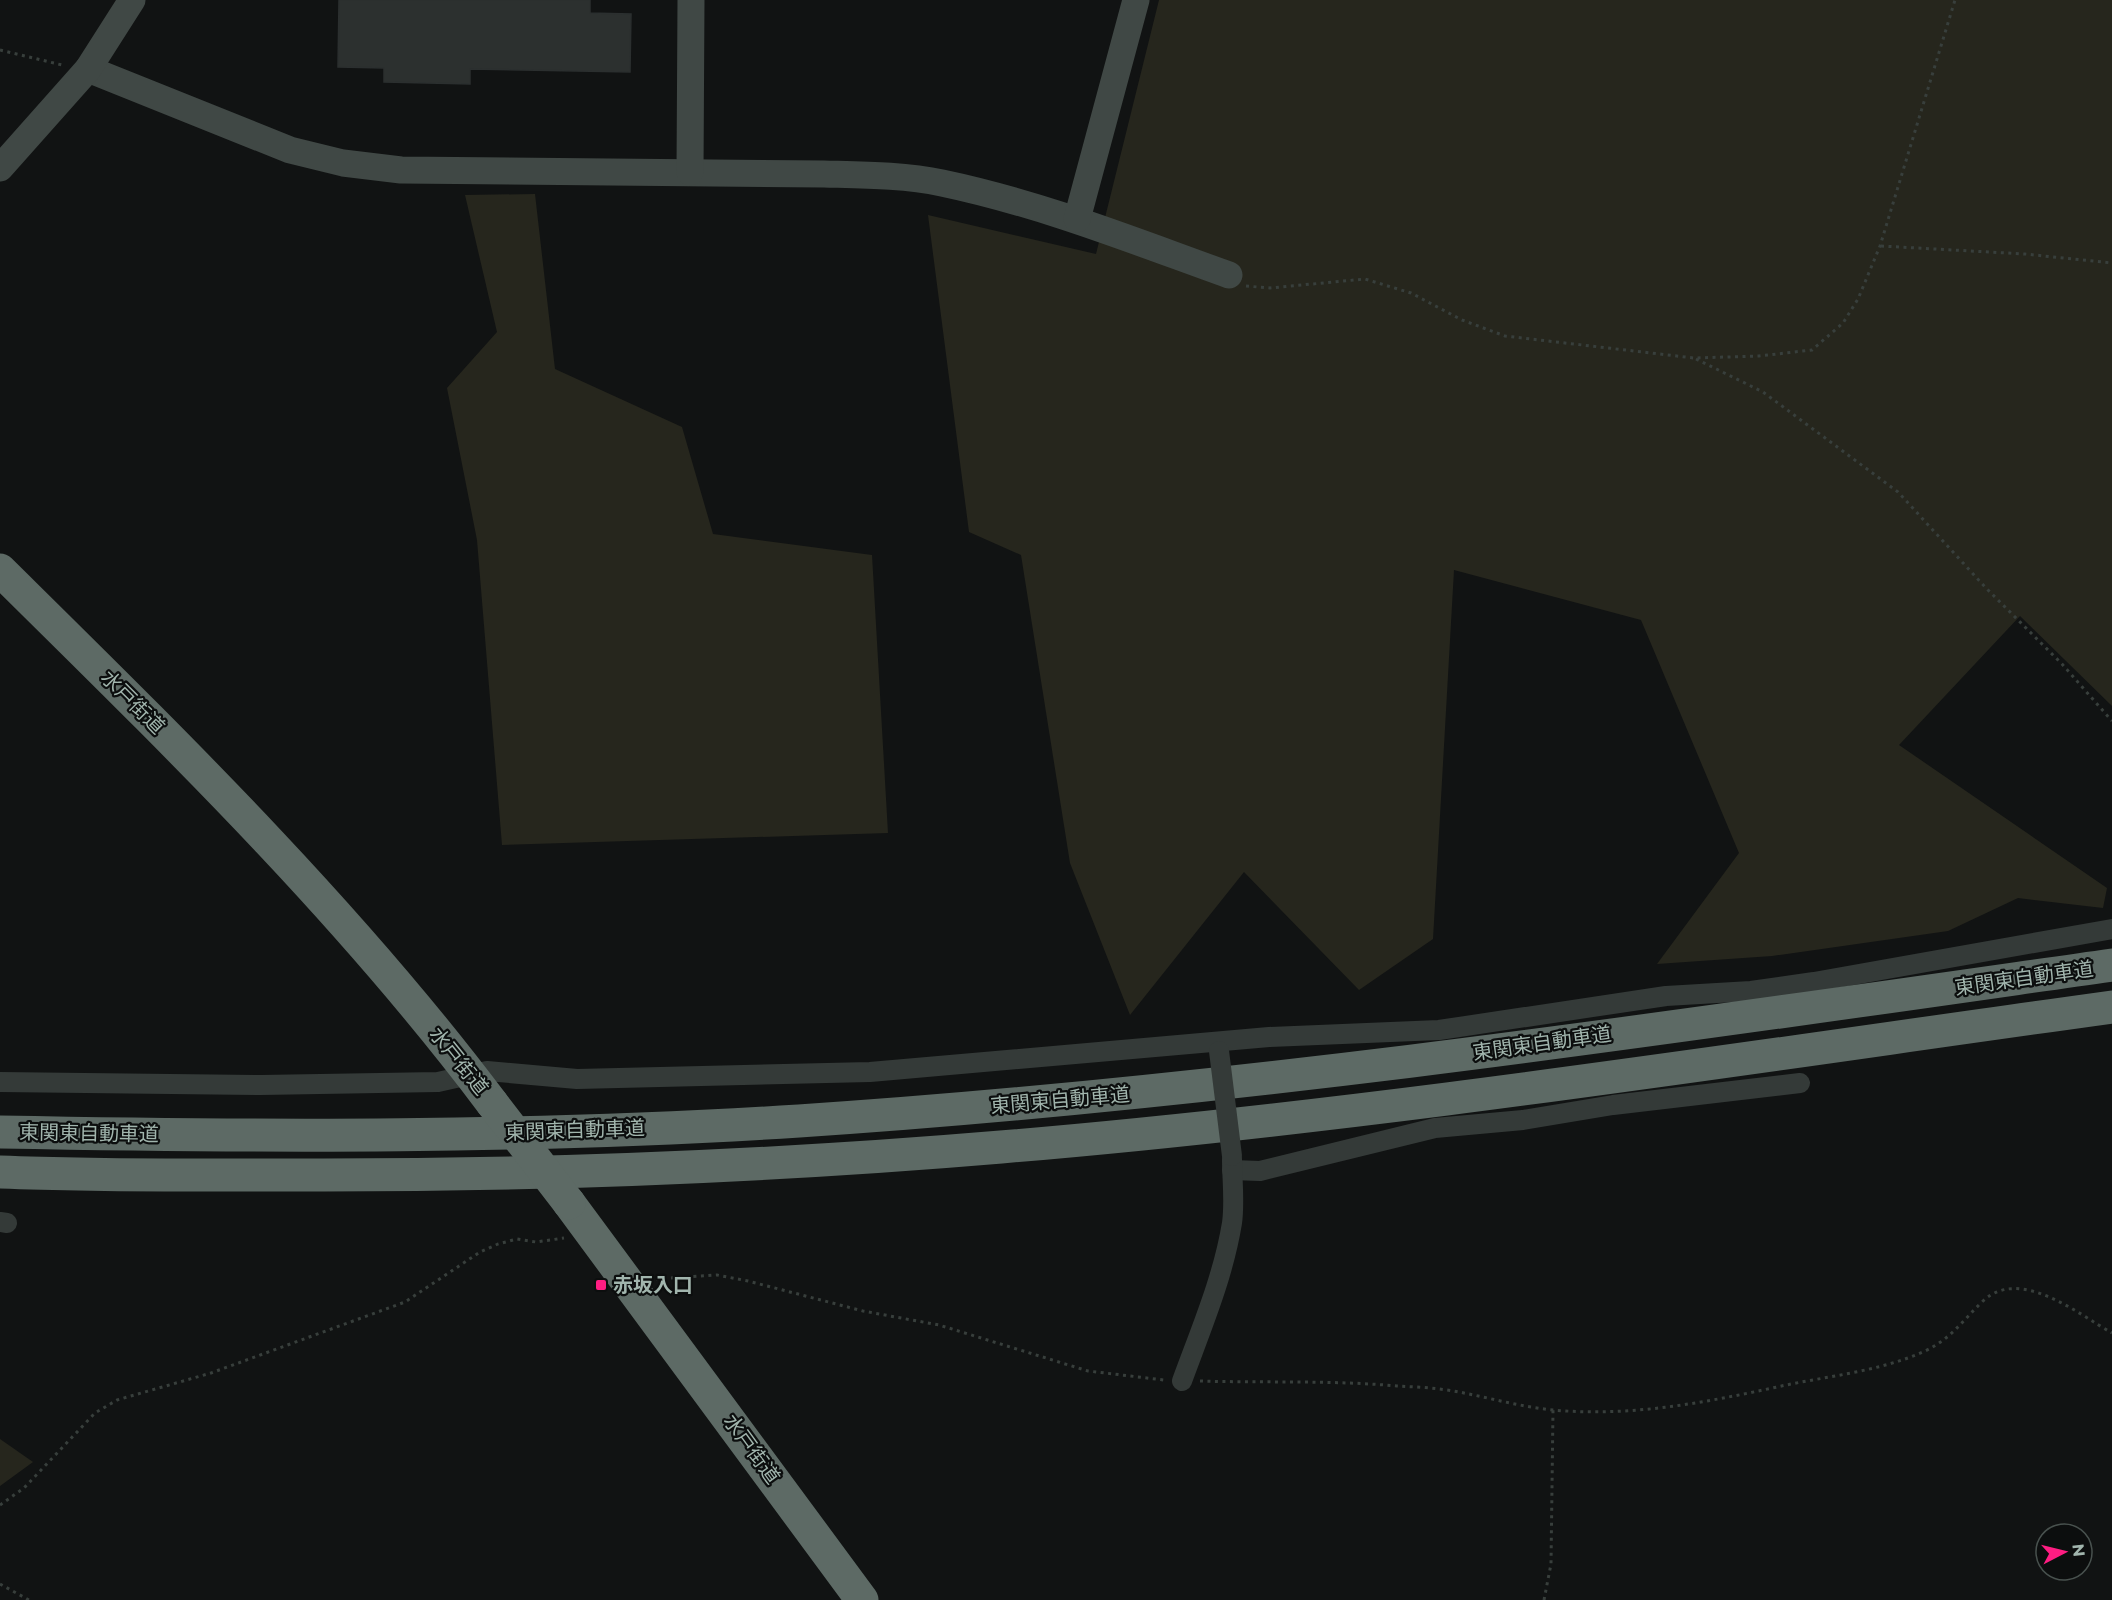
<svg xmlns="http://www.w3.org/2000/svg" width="2112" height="1600" font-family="Montserrat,'Noto Sans JP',sans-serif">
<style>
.green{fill:#26261d}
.building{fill:#2c302f;stroke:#2b2f2f;stroke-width:1.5}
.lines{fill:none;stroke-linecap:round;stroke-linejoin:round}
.path{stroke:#383f3c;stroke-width:3;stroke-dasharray:3 4.5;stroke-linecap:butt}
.street{stroke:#343a38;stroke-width:20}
.secondary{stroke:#404845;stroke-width:27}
.highway{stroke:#5d6a65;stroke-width:33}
.street-bridge{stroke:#343a38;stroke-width:20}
.highway-bridge{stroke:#5d6a65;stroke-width:33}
.poi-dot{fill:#ff1d82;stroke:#0c0e0e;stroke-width:2}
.labels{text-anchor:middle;stroke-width:4.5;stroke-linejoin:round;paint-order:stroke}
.street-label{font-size:20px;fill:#a1b5ad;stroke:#0c0e0e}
.poi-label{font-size:20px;font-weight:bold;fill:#a1b5ad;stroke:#0c0e0e;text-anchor:start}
</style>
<rect width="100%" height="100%" fill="#111313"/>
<g class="green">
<path d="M1159,0H2112V706L2020,616L1899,745L2107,888L2103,908L2018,898L1948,931L1772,956L1657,964L1739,853L1641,620L1454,570L1433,939L1359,990L1244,872L1130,1015L1070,863L1021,555L969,532L928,215L1096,254Z"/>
<path d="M535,194L555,369L682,427L713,534L872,555L888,833L502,845L477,540L447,388L497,332L465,195Z"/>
<path d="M0,1439L33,1462L0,1486Z"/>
</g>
<path class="building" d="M339,0H590V13L631,14L630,72L470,69V84L384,82V68L338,67Z"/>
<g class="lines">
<g class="path">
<path d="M0,50L62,65"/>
<path d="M1881,246L2025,254L2112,263"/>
<path d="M1246,286L1270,288L1365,279L1411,293L1462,320L1505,336L1694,358L1759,356L1812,350L1843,323L1858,299L1880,246L1955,0"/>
<path d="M1696,359L1763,392L1898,492L1986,588L2062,664L2112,721"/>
<path d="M656,1279L717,1275L748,1281L863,1311L939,1325L1088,1371L1164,1380"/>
<path d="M1200,1381C1265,1383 1332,1380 1397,1386C1417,1387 1439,1388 1459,1392C1490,1398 1522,1407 1553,1410C1630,1417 1703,1403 1777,1387C1826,1376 1879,1372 1925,1351C1951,1339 1963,1320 1983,1301C2020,1266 2078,1314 2112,1333"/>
<path d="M0,1505L24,1488L95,1413L117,1400L211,1373L405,1302L480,1252L498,1244L517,1239L536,1242L564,1238"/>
<path d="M0,1584L29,1600"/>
<path d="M1544,1600L1551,1564L1553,1410"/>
</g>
<g class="street">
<path d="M0,1082L261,1085L438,1082L487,1071L577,1079L870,1072L1269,1037L1439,1030L1666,996L1751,991L1814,982L2112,929"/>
<path d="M1232,1170L1260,1171L1435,1128L1523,1120L1613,1105L1800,1083"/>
<path d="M0,1222L7,1223"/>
<path d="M1182,1381C1201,1329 1223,1278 1232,1223C1235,1202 1232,1180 1232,1159"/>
</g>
<g class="secondary">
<path d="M88,69L290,150L343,163L401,170L824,174C863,175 904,175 942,183C1042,204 1134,241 1229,275"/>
<path d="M0,168L88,69L132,0"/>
<path d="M690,172L691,0"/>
<path d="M1077,219L1136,0"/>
</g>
<g class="highway">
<path d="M0,570C172,740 347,910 492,1103"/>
<path d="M0,1132C266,1137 534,1138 799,1121C1239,1092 1676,1027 2112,965"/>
<path d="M0,1172C96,1176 192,1175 288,1175C526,1176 764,1167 1001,1147C1373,1116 1743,1058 2112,1007"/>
<path d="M569,1203L862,1600"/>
</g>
<path class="street-bridge" d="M1219,1051L1232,1156"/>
<path class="highway-bridge" d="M492,1103L569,1203"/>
</g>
<rect class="poi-dot" x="595" y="1279" width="12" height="12" rx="3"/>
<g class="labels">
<g class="street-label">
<text transform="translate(133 702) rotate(45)" y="7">水戸街道</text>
<text transform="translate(2024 978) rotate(-8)" y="7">東関東自動車道</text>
<text transform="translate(1542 1043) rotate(-8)" y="7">東関東自動車道</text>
<text transform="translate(459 1061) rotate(51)" y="7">水戸街道</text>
<text transform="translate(1060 1100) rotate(-5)" y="7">東関東自動車道</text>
<text transform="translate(575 1130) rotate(-2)" y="7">東関東自動車道</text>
<text transform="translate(89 1133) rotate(1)" y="7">東関東自動車道</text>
<text transform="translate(752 1449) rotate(54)" y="7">水戸街道</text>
</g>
<g class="poi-label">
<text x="613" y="1292">赤坂入口</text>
</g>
</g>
<g transform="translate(2064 1552) rotate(83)"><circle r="28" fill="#0c0e0e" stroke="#48514e" stroke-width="1.5"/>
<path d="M0-4.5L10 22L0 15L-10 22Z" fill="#ff1d82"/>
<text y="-9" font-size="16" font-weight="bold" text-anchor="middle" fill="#a1b5ad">N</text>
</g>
</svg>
